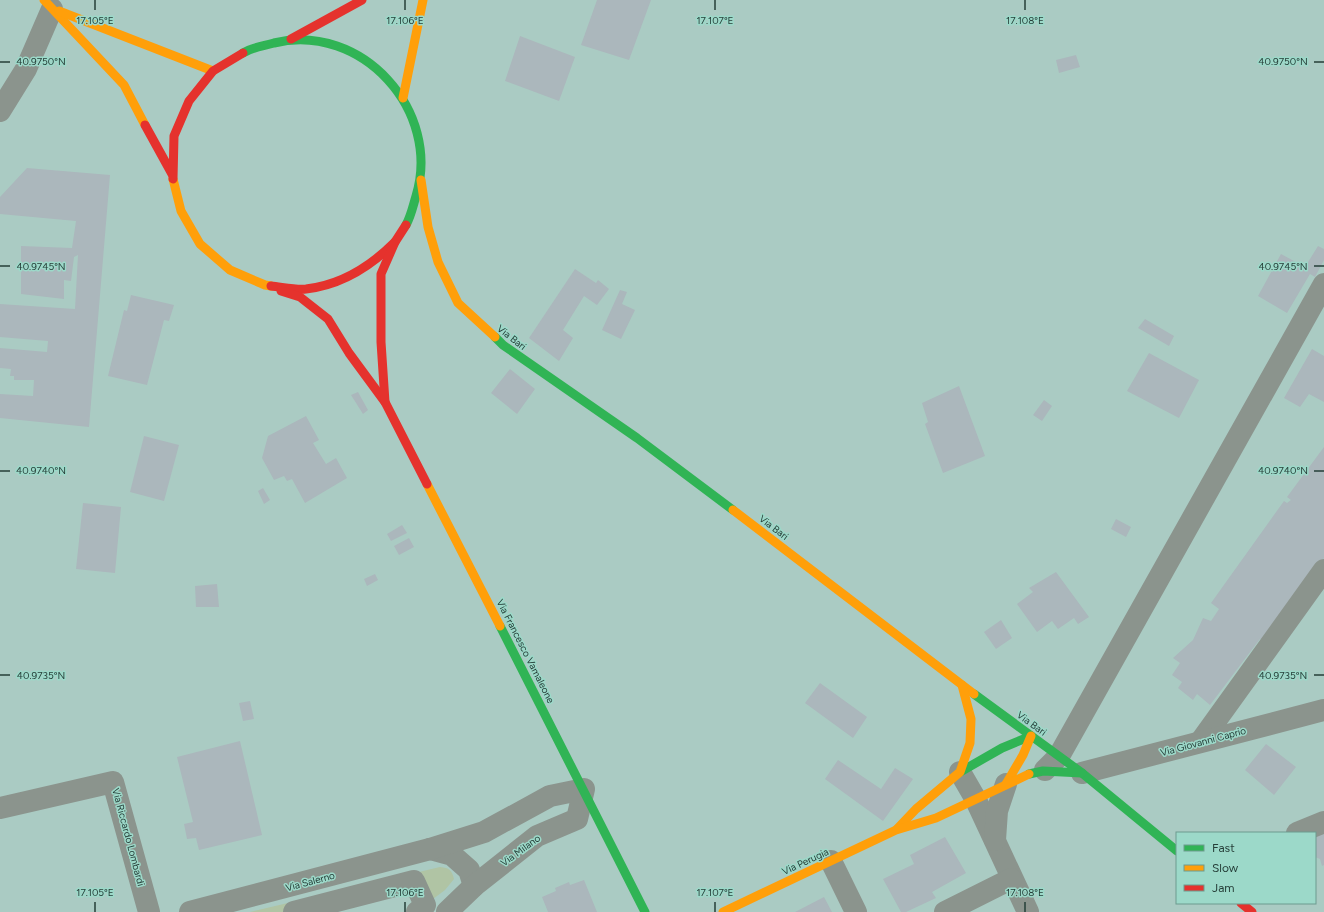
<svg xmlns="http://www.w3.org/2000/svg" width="1324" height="912" font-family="Figtree,sans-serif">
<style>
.green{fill:#b0c4a4}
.building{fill:#abb7bc}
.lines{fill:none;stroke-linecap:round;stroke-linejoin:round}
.street{stroke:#8b948d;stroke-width:22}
.fast{stroke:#30b455;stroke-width:9}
.slow{stroke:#ff9f0a;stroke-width:9}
.jam{stroke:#e5322d;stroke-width:9}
.ticks{fill:none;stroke:#263f39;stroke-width:1.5}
.labels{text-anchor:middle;stroke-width:3;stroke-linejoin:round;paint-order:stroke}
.street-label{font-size:10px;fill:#263f39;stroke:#9cd9c9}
.ticks-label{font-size:10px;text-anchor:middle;fill:#263f39;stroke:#9cd9c9;stroke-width:3;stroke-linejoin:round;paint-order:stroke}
</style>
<rect width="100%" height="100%" fill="#aacbc3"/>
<path class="green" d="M440,867C449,868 452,870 454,879L445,890L425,905L414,881L294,912H250Z"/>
<g class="building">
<path d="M597,0H651L629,60L581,45Z"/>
<path d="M520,36L575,57L559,101L505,81Z"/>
<path d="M1076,55L1080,67L1059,73L1056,60Z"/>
<path d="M27,168L110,175L89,427L0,418V394L33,396L34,380H14V376H10L11,369L0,368V348L47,352L48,341L0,337V304L75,309L78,255L74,257L71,281L64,280V299L21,294V246L72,248L76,221L0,214V197Z"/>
<path d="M1318,246L1324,249V260L1315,277L1310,274L1287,313L1258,296L1281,254L1305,267Z"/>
<path d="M575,269L596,283L598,280L609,289L597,305L584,296L563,330L573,338L559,361L529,338Z"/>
<path d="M620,290L627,292L622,304L635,310L621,339L602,330Z"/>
<path d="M131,295L174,305L169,321L164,320L147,385L108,376L124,310L127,311Z"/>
<path d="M1145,319L1174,336L1169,346L1138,328Z"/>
<path d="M1312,349L1324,356V402L1309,394L1300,407L1284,398Z"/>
<path d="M1149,353L1199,380L1179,418L1127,391Z"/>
<path d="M510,369L535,389L517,414L491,393Z"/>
<path d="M959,386L985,456L943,473L925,424L928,422L922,403Z"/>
<path d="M358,392L368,410L363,414L351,395Z"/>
<path d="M1044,400L1052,406L1042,421L1033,415Z"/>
<path d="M306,416L319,440L313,443L326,464L336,458L347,478L305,503L292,479L287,481L284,476L274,480L262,458L268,436Z"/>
<path d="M144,436L179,445L164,501L130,492Z"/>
<path d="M1324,447V558L1265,642L1260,639L1210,705L1197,694L1193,700L1178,688L1182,682L1172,675L1180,663L1173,658L1193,640L1203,618L1211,621L1219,609L1211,603L1284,501L1287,503L1291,500L1287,497Z"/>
<path d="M263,488L270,500L264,504L258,491Z"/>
<path d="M83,503L121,507L115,573L76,569Z"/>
<path d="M1116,519L1131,527L1126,537L1111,529Z"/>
<path d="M402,525L407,533L391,541L387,534Z"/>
<path d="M409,538L414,547L399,555L394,546Z"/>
<path d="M1056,572L1089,617L1078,624L1074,618L1058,629L1052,621L1037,632L1017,604L1033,592L1029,588Z"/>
<path d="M375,574L378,580L367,586L364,579Z"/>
<path d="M217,584L219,607H196L195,586Z"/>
<path d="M1001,620L1012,638L996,649L984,632Z"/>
<path d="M820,683L867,717L853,738L805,703Z"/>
<path d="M250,701L254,719L243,721L239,703Z"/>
<path d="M240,741L262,835L199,850L196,838L187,839L184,824L193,822L177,757Z"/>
<path d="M1266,744L1296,767L1274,795L1245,770Z"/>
<path d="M838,760L881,789L895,768L913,779L883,821L825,779Z"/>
<path d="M1324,833V865L1322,866L1320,859L1315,857V836Z"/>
<path d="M945,837L966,873L932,892L936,898L906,912H901L883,879L914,864L910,855Z"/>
<path d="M584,880L597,912H548L542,897L556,891L555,888L569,882L570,885Z"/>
<path d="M824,897L832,912H795Z"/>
</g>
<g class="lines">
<g class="street">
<path d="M0,111L26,69L52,9"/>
<path d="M1201,741L1324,570"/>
<path d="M1045,770L1059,756L1324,284"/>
<path d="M960,772L975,798L1028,912"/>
<path d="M1082,773L1324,710"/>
<path d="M0,808L113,782L149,912"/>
<path d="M1297,833L1324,822"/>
<path d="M995,840L997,811L1006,784"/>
<path d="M430,849L452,855L469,870L474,886"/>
<path d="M831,861L856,912"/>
<path d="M190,912L430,849L484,832L550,796L584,789L577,819L537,836L474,886L447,912"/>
<path d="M294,912L414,881L425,905L417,912"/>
<path d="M945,912L1011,879"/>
</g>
<g class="fast">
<path d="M243,53C252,47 264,46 274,43C362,22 442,111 416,196C413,206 411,216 406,225"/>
<path d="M495,337L503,345L637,438L733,510"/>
<path d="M500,626L645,912"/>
<path d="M974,694L1082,773L1177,851"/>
<path d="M960,772L1002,748L1031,736"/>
<path d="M1029,774L1043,771L1082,773"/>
</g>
<g class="slow">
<path d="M44,0L124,85L145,125"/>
<path d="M59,11L213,71"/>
<path d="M403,98L423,0"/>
<path d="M173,179L181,211L200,244L230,270L265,285L271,286"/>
<path d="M421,180L428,227L438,262L458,303L495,337"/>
<path d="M427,484L500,626"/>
<path d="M733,510L974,694"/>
<path d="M1006,784L1023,755L1031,736"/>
<path d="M897,829L916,809L960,772L970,743L971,719L962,685"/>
<path d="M723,912L896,830L936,818L1029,774"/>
</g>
<g class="jam">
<path d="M291,39L362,0"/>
<path d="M145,125L172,174"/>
<path d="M173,179L174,136L189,101L213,71L243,53"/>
<path d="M271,286C282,287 295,290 306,289C341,285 370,267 395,242"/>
<path d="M281,291L300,297L328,319L349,353L385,402L427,484"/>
<path d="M385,402L381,342V274L395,242L406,225"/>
<path d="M1241,903L1252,912"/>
</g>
</g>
<path class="ticks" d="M95,0V10M405,0V10M715,0V10M1025,0V10M0,62H10M1314,62H1324M0,266H10M1314,266H1324M0,471H10M1314,471H1324M0,675H10M1314,675H1324M95,902V912M405,902V912M715,902V912M1025,902V912"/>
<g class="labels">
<g class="street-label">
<text transform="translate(512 337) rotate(38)" y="4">Via Bari</text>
<text transform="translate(774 527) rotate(37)" y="4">Via Bari</text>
<text transform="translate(526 651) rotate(63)" y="4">Via Francesco Vamaleone</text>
<text transform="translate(1032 723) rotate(36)" y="4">Via Bari</text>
<text transform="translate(1203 741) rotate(-15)" y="4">Via Giovanni Caprio</text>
<text transform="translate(129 837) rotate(75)" y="4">Via Riccardo Lombardi</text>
<text transform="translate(520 850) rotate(-36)" y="4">Via Milano</text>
<text transform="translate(805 861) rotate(-25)" y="4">Via Perugia</text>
<text transform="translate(310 881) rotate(-15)" y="4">Via Salerno</text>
</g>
</g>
<g class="ticks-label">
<text x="95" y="24">17.105°E</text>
<text x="405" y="24">17.106°E</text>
<text x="715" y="24">17.107°E</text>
<text x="1025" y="24">17.108°E</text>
<text x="41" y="65">40.9750°N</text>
<text x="1283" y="65">40.9750°N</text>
<text x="41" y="270">40.9745°N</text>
<text x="1283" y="270">40.9745°N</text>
<text x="41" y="474">40.9740°N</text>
<text x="1283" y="474">40.9740°N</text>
<text x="41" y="679">40.9735°N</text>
<text x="1283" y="679">40.9735°N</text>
<text x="95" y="896">17.105°E</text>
<text x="405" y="896">17.106°E</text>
<text x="715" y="896">17.107°E</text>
<text x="1025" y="896">17.108°E</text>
</g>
<rect x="1176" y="832" width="140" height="72" fill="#9cd9c9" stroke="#6d9b8f"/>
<rect x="1184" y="845" width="20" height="6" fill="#30b455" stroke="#6d9b8f"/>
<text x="1212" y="852" font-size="12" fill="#263f39">Fast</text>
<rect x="1184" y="865" width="20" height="6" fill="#ff9f0a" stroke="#6d9b8f"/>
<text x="1212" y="872" font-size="12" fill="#263f39">Slow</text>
<rect x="1184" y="885" width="20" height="6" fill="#e5322d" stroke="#6d9b8f"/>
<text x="1212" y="892" font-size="12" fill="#263f39">Jam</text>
</svg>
